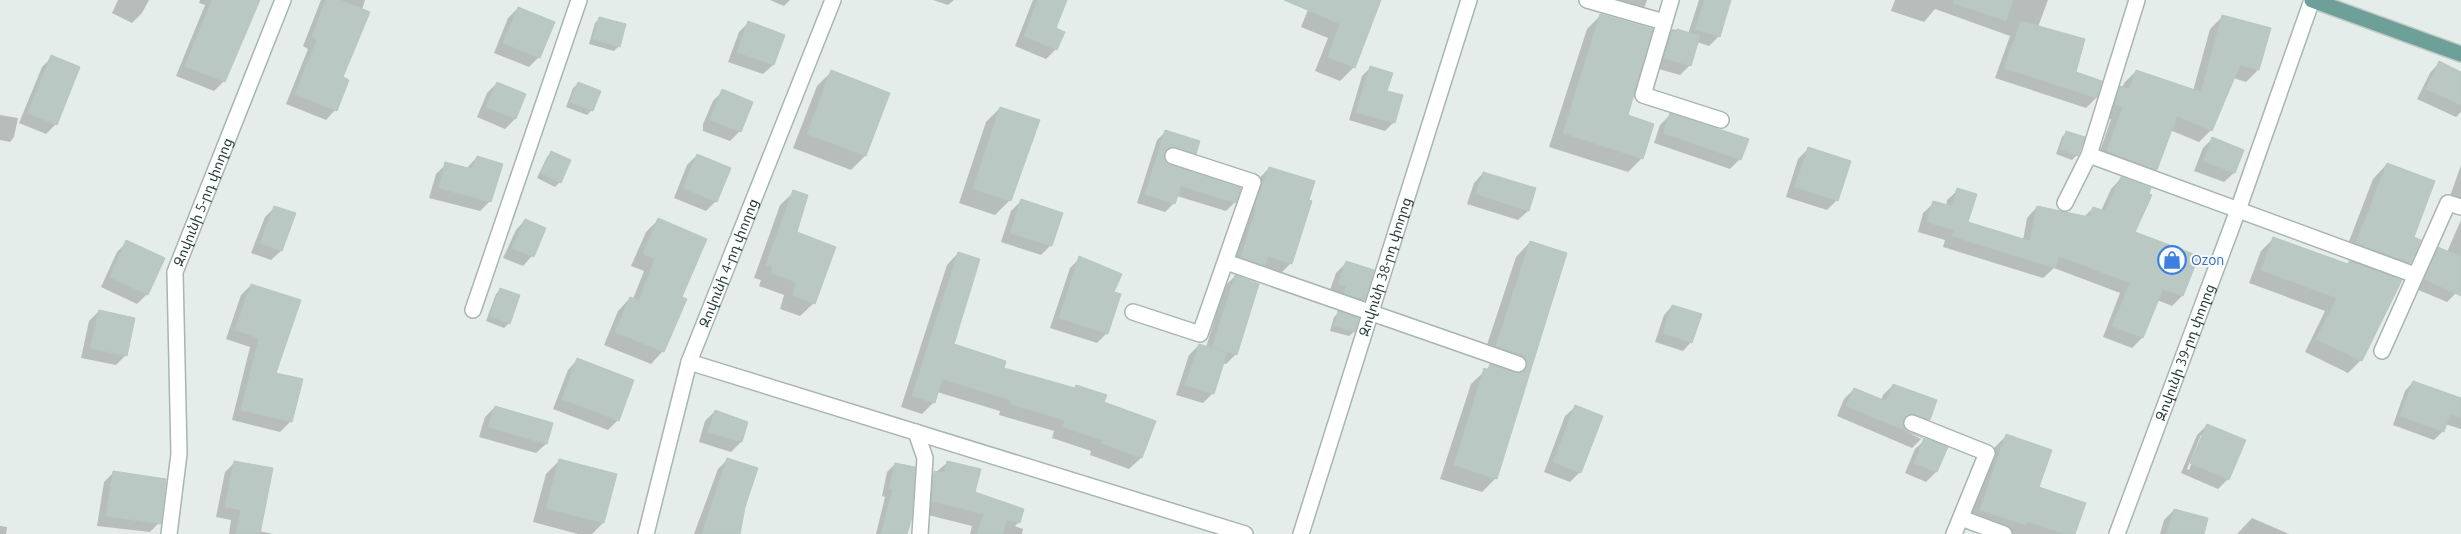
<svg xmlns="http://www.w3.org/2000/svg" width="2461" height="534" font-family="Ubuntu,'Noto Sans Armenian',sans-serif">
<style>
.shadow{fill:#0003;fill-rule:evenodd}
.building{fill:#bac8c4;stroke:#b8c7c2}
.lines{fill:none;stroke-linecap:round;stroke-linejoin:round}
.minor-casing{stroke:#a8b5b2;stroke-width:18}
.tertiary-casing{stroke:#a8b5b2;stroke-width:18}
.primary-casing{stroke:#c2c9c8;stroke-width:18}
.minor{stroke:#fff;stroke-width:15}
.tertiary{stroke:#fff;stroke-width:15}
.primary{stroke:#6ca098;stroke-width:15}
.labels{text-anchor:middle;stroke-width:4;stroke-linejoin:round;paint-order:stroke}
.street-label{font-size:14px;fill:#253e3a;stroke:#f5faf8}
.shop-label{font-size:14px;fill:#366cbe;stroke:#f5faf8;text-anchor:start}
</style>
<rect width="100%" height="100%" fill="#e5edea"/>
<g class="shadow">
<path d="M118,0H149L142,13L132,23L112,13Z"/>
<path d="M200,0H259L224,81L214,91L176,76L205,5L199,3Z"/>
<path d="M321,0H365L342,78L335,110L326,120L286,104L308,49L303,46Z"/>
<path d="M770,0H790L784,6Z"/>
<path d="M933,0H954L948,5Z"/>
<path d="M1033,0H1066L1054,29L1056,49L1046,59L1015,46Z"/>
<path d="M1312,0H1381L1354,67L1340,81L1315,71L1328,38L1301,27Z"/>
<path d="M1596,0H1647L1645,6L1631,21L1593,10Z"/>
<path d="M1699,0H1730L1719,36L1709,46L1697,42L1690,65L1680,75L1655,68L1663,39L1673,29L1688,34Z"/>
<path d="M1895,0H2048L2038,27L2075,73L2101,81L2096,98L2086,108L1995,78L2010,36L1935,9L1924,22L1891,11Z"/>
<path d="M518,8L539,57L529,67L494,53L508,18Z"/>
<path d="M1601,15L1626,116L1642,158L1628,172L1549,147L1587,29Z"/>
<path d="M2223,16L2258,70L2246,82L2233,78L2211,130L2199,142L2170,130L2156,169L2144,182L2096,163L2111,119L2103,116L2108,100L2122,88L2124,83L2136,71L2193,91L2210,29Z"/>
<path d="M600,18L619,46L614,51L589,44L595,23Z"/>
<path d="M748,23L773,65L763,74L728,62L739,32Z"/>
<path d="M52,57L56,124L46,134L19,123L42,67Z"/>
<path d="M2439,63L2461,73V112L2456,117L2417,99L2430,73Z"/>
<path d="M1370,68L1386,92L1394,122L1385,131L1349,120L1362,76Z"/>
<path d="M831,72L865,156L851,170L793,148L817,86Z"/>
<path d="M497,83L525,95L515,119L505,129L477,117L487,93Z"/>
<path d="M578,84L592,110L587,115L566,107L573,88Z"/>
<path d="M723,91L740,131L730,141L703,131V124L713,101Z"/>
<path d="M1000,108L1038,121L1009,201L995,215L959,203L986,122Z"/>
<path d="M0,115L18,118L14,137L10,142L0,140Z"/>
<path d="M1670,115L1740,159L1730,169L1654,143L1660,125Z"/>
<path d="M1166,131L1195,153L1186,162L1163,156L1165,163L1235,202L1226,211L1177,196L1174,203L1165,212L1137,203L1157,140Z"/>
<path d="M2067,132L2077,155L2072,160L2056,154L2062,137Z"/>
<path d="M2213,138L2242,150L2234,173L2224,182L2194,171L2203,148Z"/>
<path d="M1808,149L1837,200L1827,210L1786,197L1798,159Z"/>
<path d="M551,153L560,182L555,187L537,178L547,157Z"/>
<path d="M697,155L716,201L706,211L674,198L687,165Z"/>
<path d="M477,157L490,201L480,211L429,198L436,174L446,164L466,169Z"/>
<path d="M2387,164L2412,237L2420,241L2410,263L2394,279L2361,360L2348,373L2305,352L2325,311L2249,283L2261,251L2274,238L2347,265L2351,261L2343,257L2373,179Z"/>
<path d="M2461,165V206L2448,202Z"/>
<path d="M1269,168L1291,263L1278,276L1228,270L1256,182Z"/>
<path d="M1483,173L1535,189L1528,211L1518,220L1467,204L1474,183Z"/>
<path d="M2121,178L2134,233L2182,296L2172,306L2157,300L2142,338L2132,348L2103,337L2120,293L2054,268L2043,278L1943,247L1945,240L1918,232L1923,213L1934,203L1946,206L1947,200L1958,190L1967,223L2023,240L2027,218L2037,207L2084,217L2093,208L2101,211L2111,189Z"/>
<path d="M794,192L796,233L814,303L800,316L780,309L784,295L759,286L761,280L754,278L780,205Z"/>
<path d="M1021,201L1051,245L1041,255L1001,242L1011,211Z"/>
<path d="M275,207L294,214L281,251L271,260L251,253L265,217Z"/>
<path d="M525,220L544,228L532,256L523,266L503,258L516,230Z"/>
<path d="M658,220L681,298L663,351L651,364L604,345L618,311L630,298L633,299L644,271L631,266L646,232Z"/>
<path d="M2461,220V281L2456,293L2447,302L2416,289L2430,258L2439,249L2447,252Z"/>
<path d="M127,242L147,294L137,304L101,287L117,252Z"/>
<path d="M1530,242L1565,254L1496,478L1482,492L1440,479L1471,384L1492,364L1482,360L1516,257Z"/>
<path d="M958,253L952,345L1002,369L1154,422L1141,458L1129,469L1090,455L1091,451L1052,438L1054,431L999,415L1000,411L937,392L934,402L922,414L901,407L947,265Z"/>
<path d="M1080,258L1113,293L1107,333L1097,343L1050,328L1070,268Z"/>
<path d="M1346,263L1373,271L1364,300L1354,310L1329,293L1336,273Z"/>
<path d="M1235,276L1236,354L1226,364L1222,363L1213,393L1203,403L1176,395L1189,355L1199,345L1206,347L1225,286Z"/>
<path d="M251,285L275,374L301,380L290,422L280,432L232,420L250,347L226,339L241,295Z"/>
<path d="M501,289L509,323L504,328L486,321L496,294Z"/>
<path d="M1672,306L1691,342L1683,351L1655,342L1664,315Z"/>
<path d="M99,311L126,355L116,365L81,358L89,321Z"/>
<path d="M1339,313L1354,332L1349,336L1330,331L1334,317Z"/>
<path d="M577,360L618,420L608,430L553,409L568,370Z"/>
<path d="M2413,382L2459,399L2461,397V429L2445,424L2443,431L2434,440L2393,425L2405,391Z"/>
<path d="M1893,385L1929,419L1919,429L1903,424L1904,430L1921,439L1912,448L1837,416L1844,399L1854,389L1881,400L1883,395Z"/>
<path d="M495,407L546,444L536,453L479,437L485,417Z"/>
<path d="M1575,407L1580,472L1570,482L1544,472L1565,416Z"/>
<path d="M715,411L746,423L741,442L731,452L699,442L705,421Z"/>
<path d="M2207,425L2228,479L2218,489L2181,473L2197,435ZM2201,435H2203L2189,470L2187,469Z"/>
<path d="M2006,436L2038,487L2073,534H2000L1967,523L1993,449Z"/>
<path d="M1925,440L1946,448L1936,472L1926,482L1905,473L1915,449Z"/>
<path d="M728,459L744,506L739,534H694L718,469Z"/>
<path d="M560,460L603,523L592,534H578L533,522L546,474Z"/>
<path d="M235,462L259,531L273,534H229L231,520L216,517L225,472Z"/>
<path d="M948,462L974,493L1019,522L1015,526L1023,529L1022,534H970L972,526L920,513L921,485Z"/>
<path d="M895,464L906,534H876L885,497L882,496L887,472Z"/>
<path d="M114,472L160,522L150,532L97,526L104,482Z"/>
<path d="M2174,510L2203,534H2160L2164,520Z"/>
<path d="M2252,518L2289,534H2237Z"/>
<path d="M0,526L7,527L6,534H0Z"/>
</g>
<g class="building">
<path d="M212,0H260L225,82L185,66Z"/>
<path d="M326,0H340L370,12L343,77L349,80L337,111L295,94L317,39L312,36Z"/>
<path d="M1038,0H1067L1056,28L1065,32L1057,50L1024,36Z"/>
<path d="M1284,0H1381L1355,68L1328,57L1340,24Z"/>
<path d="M1705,0H1731L1720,37L1695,29Z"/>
<path d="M1954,0H2013L2006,21L1953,3Z"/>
<path d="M518,7L555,22L540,58L503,43Z"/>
<path d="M1600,14L1653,29L1628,115L1654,124L1643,159L1563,133Z"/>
<path d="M2222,15L2271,28L2259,70L2240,65L2212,131L2177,116L2157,170L2107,151L2123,107L2115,104L2120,86L2129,89L2136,70L2201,92Z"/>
<path d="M599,17L626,24L620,47L593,39Z"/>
<path d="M748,21L785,35L774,65L737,52Z"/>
<path d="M2021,21L2085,39L2076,72L2102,81L2097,98L2004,68Z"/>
<path d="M1677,29L1700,36L1691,66L1664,58L1672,31L1676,32Z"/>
<path d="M51,55L80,67L57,125L28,113Z"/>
<path d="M2439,61L2461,72V105L2426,89Z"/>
<path d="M1370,66L1393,73L1387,91L1403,95L1395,123L1356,112Z"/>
<path d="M831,70L890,93L866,156L807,134Z"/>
<path d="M497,82L526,94L516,119L486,107Z"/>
<path d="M578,82L601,91L593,111L570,102Z"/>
<path d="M722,89L753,102L741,132L710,120Z"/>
<path d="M1000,107L1040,120L1011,201L973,189Z"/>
<path d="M1670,113L1749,139L1741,160L1663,133Z"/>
<path d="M1165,130L1200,141L1196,154L1175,147L1167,149L1164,157L1166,163L1241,188L1236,203L1181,186L1175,204L1145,194Z"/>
<path d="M2066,131L2085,137L2078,156L2060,149Z"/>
<path d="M2212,137L2244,150L2235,173L2203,161Z"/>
<path d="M1808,147L1851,161L1838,201L1795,187Z"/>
<path d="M551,151L571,160L561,183L541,173Z"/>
<path d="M697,154L731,168L717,202L683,188Z"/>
<path d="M477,156L503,164L491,202L439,188L445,162L472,169Z"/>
<path d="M2387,163L2435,181L2414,237L2421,240L2411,263L2356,243Z"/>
<path d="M1269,167L1315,181L1309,200L1312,201L1292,264L1268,256L1265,266L1241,257L1256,209L1254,208Z"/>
<path d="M1483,172L1536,188L1529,211L1476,194Z"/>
<path d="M2121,177L2151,188L2149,194L2152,195L2135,232L2199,256L2183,296L2163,289L2143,338L2112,326L2130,283L2059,256L2055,268L1952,236L1954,230L1927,222L1933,201L1952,206L1957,188L1977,194L1968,222L2030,241L2037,206L2089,217L2093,207L2105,211Z"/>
<path d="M793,190L808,195L797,232L836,247L815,304L793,295L796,282L771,273L773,267L766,265Z"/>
<path d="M1021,199L1063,213L1052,246L1010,233Z"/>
<path d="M274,206L296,213L282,251L260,243Z"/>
<path d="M658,218L707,239L682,297L687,299L664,352L615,332L630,297L639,300L655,259L643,254Z"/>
<path d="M525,219L546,228L534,257L512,248Z"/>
<path d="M2273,237L2348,264L2349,261L2402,280L2362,361L2316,339L2337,298L2261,270Z"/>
<path d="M126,240L165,258L148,295L110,277Z"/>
<path d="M1530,241L1567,253L1497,479L1454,465L1484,368L1488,370L1490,364L1519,373L1527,367L1525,358L1522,355L1496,346Z"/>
<path d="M2438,247L2461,257V296L2424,279Z"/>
<path d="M958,252L980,259L954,344L1006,361L1004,368L1075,388L1076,385L1107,395L1104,402L1156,421L1142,458L1101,443L1102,440L1063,427L1065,420L1010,404L1011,400L942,379L935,403L912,396Z"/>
<path d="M1079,256L1122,274L1114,292L1121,294L1108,334L1059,318Z"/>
<path d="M1346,261L1374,270L1365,300L1344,293L1346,286L1338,284Z"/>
<path d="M1235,275L1259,284L1237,355L1212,347Z"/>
<path d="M251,284L301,300L276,373L303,379L292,422L241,410L259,338L235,330Z"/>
<path d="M500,288L520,295L510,324L490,316Z"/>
<path d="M1672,305L1702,314L1692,343L1663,333Z"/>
<path d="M99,310L135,318L127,356L90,348Z"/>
<path d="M1338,311L1359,318L1355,332L1334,326Z"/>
<path d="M1199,344L1227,353L1214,394L1185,385Z"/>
<path d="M577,358L634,380L619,421L562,399Z"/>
<path d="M2413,381L2461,398V418L2450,414L2444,432L2400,416Z"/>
<path d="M1893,384L1937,400L1930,420L1911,414L1903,420L1905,429L1923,438L1846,406L1854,388L1886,401Z"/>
<path d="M1575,405L1603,416L1581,473L1553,462Z"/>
<path d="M495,406L553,423L547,444L488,427Z"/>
<path d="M715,410L748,422L742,442L708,432Z"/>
<path d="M2207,424L2246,440L2229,480L2190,463Z"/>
<path d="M2006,434L2052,450L2039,487L2086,503L2075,534H2064L2027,521L2026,525L1980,510Z"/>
<path d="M1924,438L1948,447L1937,472L1914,463Z"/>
<path d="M727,458L758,468L745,507L740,534H702Z"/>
<path d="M559,459L617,474L604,523L546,508Z"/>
<path d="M234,461L273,468L260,534H236L241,510L225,507Z"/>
<path d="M947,461L981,469L975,492L1024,509L1020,523L1007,520L1002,534H977L984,514L932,501L934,471L944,473Z"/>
<path d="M895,463L915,467L912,517L907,534H881L893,489H889Z"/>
<path d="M113,471L166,479L161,524L106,516Z"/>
<path d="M2174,509L2208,518L2204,534H2167Z"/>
</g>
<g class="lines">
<defs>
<g id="minor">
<path d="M1587,0L1664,22"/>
<path d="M1671,0L1643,95L1721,120"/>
<path d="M2089,155L2415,275"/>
<path d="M2065,203L2089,155L2137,0"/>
<path d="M1226,262L1518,364"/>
<path d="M473,310L579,0"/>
<path d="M1133,312L1200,334L1253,182L1173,156"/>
<path d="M2382,351L2448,203L2461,207"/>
<path d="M689,362L1245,534"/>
<path d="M1912,423L1987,453L1954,534"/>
<path d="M916,432L925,458L920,534"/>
<path d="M1961,518L2004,534"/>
<path id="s1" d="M2117,534L2238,210L2312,0"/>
</g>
<g id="tertiary">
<path id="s2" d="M169,534L179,454L175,272L283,0"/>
<path id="s3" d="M646,534L689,362L833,0"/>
<path id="s4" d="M1301,534L1469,0"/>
</g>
<path id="primary" d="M2312,0L2461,54"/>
</defs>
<use href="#minor" class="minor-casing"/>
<use href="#tertiary" class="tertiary-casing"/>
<use href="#primary" class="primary-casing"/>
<use href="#minor" class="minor"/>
<use href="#tertiary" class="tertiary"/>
<use href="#primary" class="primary"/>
</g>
<defs>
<symbol id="shop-ring" viewBox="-11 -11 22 22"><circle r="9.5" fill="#f5faf8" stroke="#3f7fe0" stroke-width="1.5"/><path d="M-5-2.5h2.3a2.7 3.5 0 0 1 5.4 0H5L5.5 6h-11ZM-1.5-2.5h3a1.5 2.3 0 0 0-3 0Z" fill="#3f7fe0"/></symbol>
</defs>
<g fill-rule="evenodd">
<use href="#shop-ring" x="2156" y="244" width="32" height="32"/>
</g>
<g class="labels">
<g class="street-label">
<text dy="5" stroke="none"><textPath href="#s2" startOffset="338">Զովունի 5-րդ փողոց</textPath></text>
<text dy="5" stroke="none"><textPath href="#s3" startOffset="284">Զովունի 4-րդ փողոց</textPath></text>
<text dy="5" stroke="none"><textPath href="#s4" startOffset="280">Զովունի 38-րդ փողոց</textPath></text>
<text dy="5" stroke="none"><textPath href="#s1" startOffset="194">Զովունի 39-րդ փողոց</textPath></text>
</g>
<g class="shop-label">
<text x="2191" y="265">Ozon</text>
</g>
</g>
</svg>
